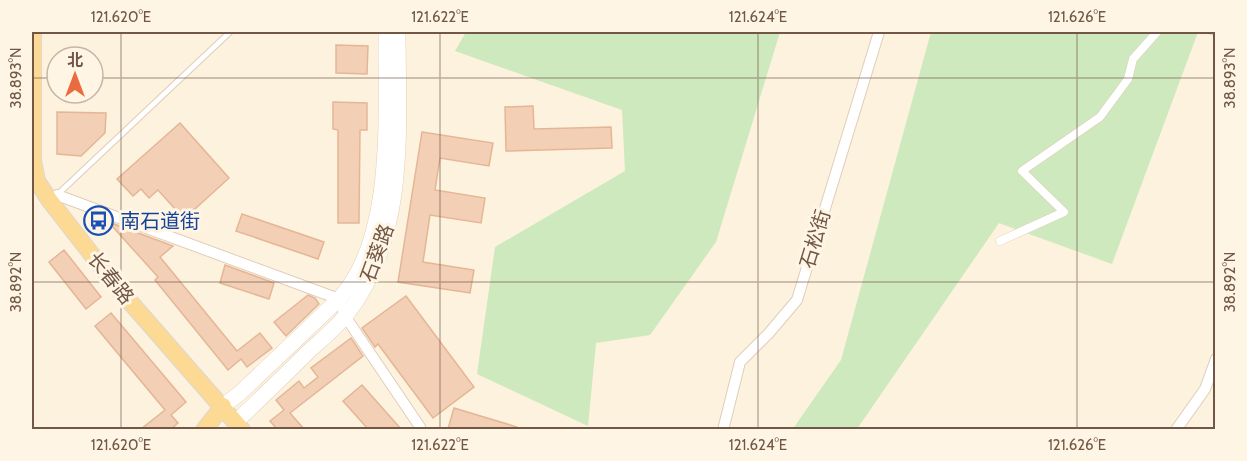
<svg xmlns="http://www.w3.org/2000/svg" width="1247" height="461" font-family="Cabin,'Noto Sans SC',sans-serif">
<style>
.green{fill:#cde9bd}
.building{fill:#f2cfb5;stroke:#e5b695;stroke-width:1.5}
.lines{fill:none;stroke-linecap:round;stroke-linejoin:round}
.service-casing{stroke:#e0cdba;stroke-width:7}
.pedestrian-casing{stroke:#e0cdba;stroke-width:9}
.minor-casing{stroke:#e0cdba;stroke-width:12}
.secondary-casing{stroke:#e5cfb8;stroke-width:16}
.primary-casing{stroke:#ddd7d3;stroke-width:18}
.service{stroke:#fff;stroke-width:5}
.pedestrian{stroke:#fff;stroke-width:8}
.minor{stroke:#fff;stroke-width:10}
.secondary{stroke:#fff;stroke-width:15}
.primary{stroke:#fdda94;stroke-width:16}
.ticks{fill:none;stroke:#725746;stroke-width:1.5;stroke-opacity:0.45}
.labels{text-anchor:middle;stroke-width:6;stroke-linejoin:round;paint-order:stroke}
.transit-label{font-size:20px;fill:#164399;stroke:#fff5e4;text-anchor:start}
.street-label{font-size:20px;fill:#725746;stroke:#fff5e4}
.neatline{fill:none;stroke:#725746;stroke-width:2}
.ticks-label{font-size:15px;text-anchor:middle;fill:#725746}
</style>
<rect width="100%" height="100%" fill="#fcf2de"/>
<g class="green">
<path d="M466,32H780L716,242L650,335L596,343L588,426L477,374L495,247L625,171L622,110L455,51Z"/>
<path d="M931,32H1215V36L1198,32L1112,264L999,223L857,429L792,430L841,360Z"/>
</g>
<g class="building">
<path d="M336,45L368,46L367,74L336,73Z"/>
<path d="M333,102L367,103V130H360L359,223H338V130L333,129Z"/>
<path d="M533,106L534,129L611,127L612,148L506,151L505,107Z"/>
<path d="M57,112L106,113L105,133L81,156L57,154Z"/>
<path d="M180,123L229,178L184,219L158,190L149,198L141,189L133,196L117,179Z"/>
<path d="M422,132L493,143L489,166L440,158L435,190L485,198L481,223L430,215L423,262L474,270L470,293L398,282Z"/>
<path d="M242,214L324,242L318,259L236,231Z"/>
<path d="M114,224L173,246L160,257L237,351L260,333L272,348L247,367L241,359L228,370L155,280L158,277L112,226Z"/>
<path d="M64,250L101,297L86,309L49,262Z"/>
<path d="M225,265L274,283L269,299L220,283Z"/>
<path d="M308,295L315,298L319,304L286,336L274,322Z"/>
<path d="M406,296L474,387L433,418L378,344L375,347L362,328Z"/>
<path d="M111,313L186,402L171,415L178,423L171,429H141L165,410L95,326Z"/>
<path d="M351,338L363,356L290,413L304,429H277L270,421L284,410L276,400L299,381L304,388L318,377L311,368Z"/>
<path d="M362,385L401,429H368L343,401Z"/>
<path d="M454,408L517,427V429H448Z"/>
</g>
<g class="lines">
<defs>
<path id="service" d="M58,194L230,32"/>
<path id="pedestrian" d="M1000,241L1064,212L1022,171L1100,117L1128,79L1133,59L1157,32"/>
<g id="minor">
<path d="M57,195L339,299L345,316L420,427"/>
<path d="M723,430L740,362L769,333L797,300L879,32"/>
<path d="M1176,430L1205,389L1216,359"/>
</g>
<g id="secondary">
<path d="M223,406L240,393L339,299C396,237 385,111 386,32"/>
<path d="M236,422C260,399 284,376 308,352C321,340 336,328 347,314C409,235 398,126 398,32"/>
</g>
<g id="primary">
<path d="M33,32V161L37,181L50,201L117,287L242,430"/>
<path d="M204,430L223,406"/>
</g>
</defs>
<use href="#service" class="service-casing"/>
<use href="#pedestrian" class="pedestrian-casing"/>
<use href="#minor" class="minor-casing"/>
<use href="#secondary" class="secondary-casing"/>
<use href="#primary" class="primary-casing"/>
<use href="#service" class="service"/>
<use href="#pedestrian" class="pedestrian"/>
<use href="#minor" class="minor"/>
<use href="#secondary" class="secondary"/>
<use href="#primary" class="primary"/>
</g>
<path class="ticks" d="M121,32V430M440,32V430M758,32V430M1077,32V430M32,78H57M93,78H1216M32,282H1216"/>
<defs>
<symbol id="bus-ring" viewBox="-11 -11 22 22"><circle r="9.5" fill="#fff5e4" stroke="#1a4fb4" stroke-width="1.5"/><path d="M-5-6H5V4H4V6H2V4H-2V6H-4V4H-5ZM-3.5-4V0h7V-4ZM-3.5 1.2v1.5H-2V1.2ZM2 1.2v1.5H3.5V1.2Z" fill="#1a4fb4"/></symbol>
</defs>
<g fill-rule="evenodd">
<use href="#bus-ring" x="82" y="204" width="33" height="33"/>
</g>
<g class="labels">
<g class="transit-label">
<text x="120" y="228">南石道街</text>
</g>
<g class="street-label">
<text transform="translate(815 239) rotate(-73)" y="7">石松街</text>
<text transform="translate(377 253) rotate(-70)" y="7">石葵路</text>
<text transform="translate(111 278) rotate(51)" y="7">长春路</text>
</g>
</g>
<rect width="1247" height="461" fill="none" stroke="#fff5e4" stroke-width="66"/>
<g transform="translate(75 75)"><circle r="28" fill="#fff5e4" stroke="#c7b6a5" stroke-width="1.5"/>
<path d="M0-4.5L10 22L0 15L-10 22Z" fill="#ea6b3f"/>
<text y="-9" font-size="16" font-weight="bold" text-anchor="middle" fill="#725746">北</text>
</g>
<rect x="33" y="33" width="1181" height="395" class="neatline"/>
<g class="ticks-label">
<text x="121" y="22">121.620°E</text>
<text x="440" y="22">121.622°E</text>
<text x="758" y="22">121.624°E</text>
<text x="1077" y="22">121.626°E</text>
<text transform="translate(16 78) rotate(-90)" y="5">38.893°N</text>
<text transform="translate(1230 78) rotate(-90)" y="5">38.893°N</text>
<text transform="translate(16 282) rotate(-90)" y="5">38.892°N</text>
<text transform="translate(1230 282) rotate(-90)" y="5">38.892°N</text>
<text x="121" y="450">121.620°E</text>
<text x="440" y="450">121.622°E</text>
<text x="758" y="450">121.624°E</text>
<text x="1077" y="450">121.626°E</text>
</g>
</svg>
